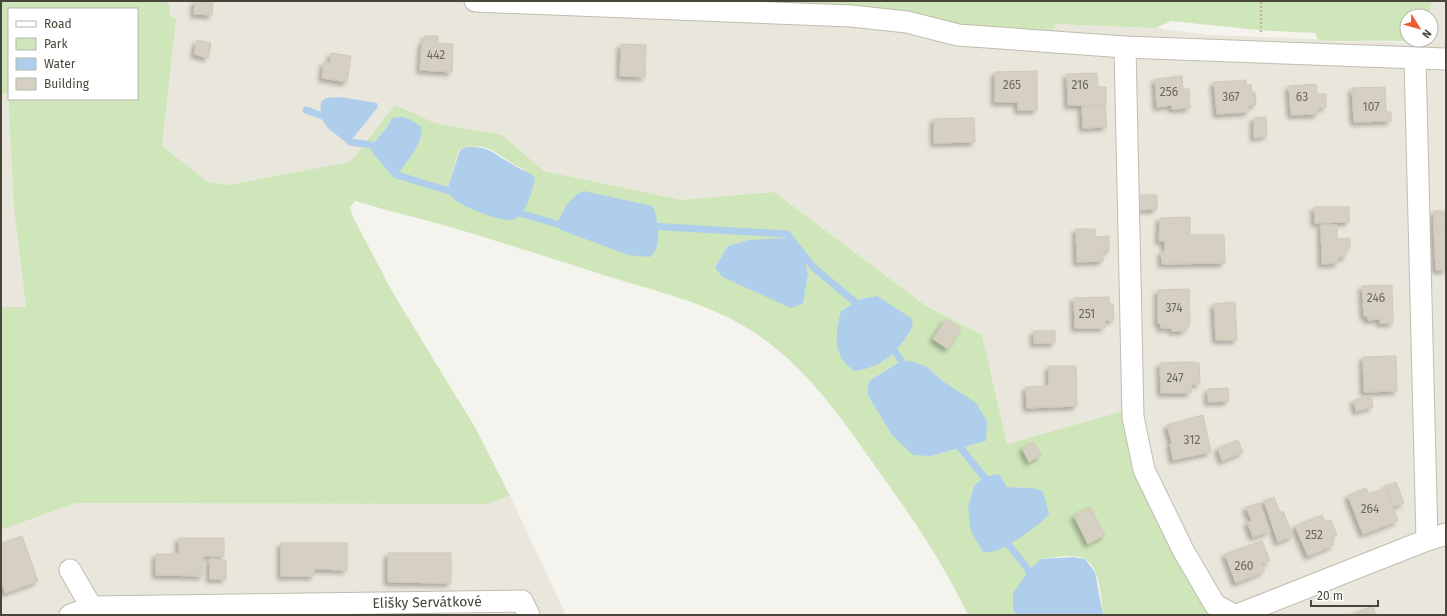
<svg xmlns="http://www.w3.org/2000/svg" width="1447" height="616" font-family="'Fira Sans',sans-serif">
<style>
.residential{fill:#e9e6db}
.green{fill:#cee6b9;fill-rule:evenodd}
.water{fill:#afceec}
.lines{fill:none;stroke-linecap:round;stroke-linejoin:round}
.stream{stroke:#afceec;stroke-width:7}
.building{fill:#d6d0c3;stroke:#d0c9b7;filter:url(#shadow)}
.street-casing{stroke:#c0bcb0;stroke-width:23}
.path{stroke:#c1b9a2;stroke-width:2.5;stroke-dasharray:2 2;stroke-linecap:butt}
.street{stroke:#fff;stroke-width:21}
.labels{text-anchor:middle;stroke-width:3;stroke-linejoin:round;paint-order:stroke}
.number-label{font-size:12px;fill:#6c685c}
.street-label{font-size:14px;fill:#49453a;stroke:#fff}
</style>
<defs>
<filter id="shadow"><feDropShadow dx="-3.5" dy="3.5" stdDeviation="2" flood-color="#0004"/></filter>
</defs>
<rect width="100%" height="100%" fill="#f5f3ed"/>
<g class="residential">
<path d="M165,1H533L993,31L1004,27L1053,32L1054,24L1156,28L1208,35L1317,39L1343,42L1369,41L1429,44V40H1431V1H1446V615H1213L1007,445L982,335L926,306L774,192L681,200L544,171L502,135L435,123L395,105L350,162L228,185L208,182L162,146L176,19L170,16V6Z"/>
<path d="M1,94H8L14,208L26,307H1Z"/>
<path d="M510,496L566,615H1V530L76,503L486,504Z"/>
</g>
<g class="green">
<path d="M1,1H165L170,6V16L176,19L162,146L208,182L228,185L350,162L395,105L435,123L502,135L544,171L681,200L774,192L926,306L982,335L1007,444L1124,411L1213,615H1103C1101,598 1101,569 1085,559C1073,553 1053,558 1041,559L1013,609L1016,615H968C943,562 909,513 875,466C840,416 806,367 755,333C712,304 659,292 610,277C559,261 508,244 457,229C423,219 388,211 355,201L350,207L353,217L393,293L476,429L510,496L486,504L76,503L1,530V307H26L14,208L8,94H1ZM9,9H137V99H9ZM392,118L422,132L413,152L397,175L372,145L387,127ZM467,147C472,147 478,146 483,147C494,149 512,165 525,170L447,190L459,150ZM728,246L808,274L803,304L715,267ZM861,299L903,343L883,362L841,311ZM896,364L926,366L944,382L986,441L931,456L892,435L867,394L869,381ZM1007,487L1033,488L968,508Z"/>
<path d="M533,1H1431L1430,16H1407V40H1429V44C1392,38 1355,43 1318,40L1315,33L1258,30L1171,21L1156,28L1055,24L1053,32L1004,27L993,31Z"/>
</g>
<g class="water">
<path d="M340,97L377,103L378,107L350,142L347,143C330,129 318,126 321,102L326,98Z"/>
<path d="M402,117L409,119L422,127C423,144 406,162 397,175L393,177L372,152V145L387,127L392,118Z"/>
<path d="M467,147C493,147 491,153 512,164C519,169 526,171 534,176L535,181C531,192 527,213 515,219C504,224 464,207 455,200C452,197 449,193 447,190L460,150Z"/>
<path d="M584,191L652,206C658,213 660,240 656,249C655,252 652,254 650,257L628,255L561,230L557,224C563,210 569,197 584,191Z"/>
<path d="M786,238L801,246L808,274L803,304L791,308L722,277L715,267L728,246L749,240Z"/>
<path d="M877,296L911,318L913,326C898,352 885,366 855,371C832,358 835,333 841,311L861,299Z"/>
<path d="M910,361L926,366L944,382L976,403L987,421L986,441L931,456L913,455L892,435L867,394L869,381L896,364Z"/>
<path d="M999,474L1007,487L1033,488L1043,491L1049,514C1043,523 1006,549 995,551C992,552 986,552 983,552L971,532L968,508L974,486L984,477Z"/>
<path d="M1073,557L1085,559L1095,572L1103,615H1016L1013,609V593L1030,569L1041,559Z"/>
</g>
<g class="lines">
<g class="stream">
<path d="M306,110L328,118"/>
<path d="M345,135L350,142L372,145L377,152"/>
<path d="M392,169L397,175L456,193"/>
<path d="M513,211L557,224L565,225"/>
<path d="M649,226L787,234L814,268L855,302L861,309"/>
<path d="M890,345L908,370"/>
<path d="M955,441L984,477L987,486"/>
<path d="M1005,535L1008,544L1034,577"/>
</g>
</g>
<g class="building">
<path d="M195,1L213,2L212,15L194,14Z"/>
<path d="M425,36H438V43L453,44L452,72L420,70L422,42H425Z"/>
<path d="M197,40L211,43L208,58L194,54Z"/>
<path d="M621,44L646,45L645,77L620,76Z"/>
<path d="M331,53L351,56L347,82L322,78L324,62L330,63Z"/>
<path d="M1037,71V110H1018V102H995V72Z"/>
<path d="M1097,73L1098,87H1106V106L1068,105L1067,74Z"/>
<path d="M1182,76L1183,89H1189L1190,108L1172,109V105L1157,107L1155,79Z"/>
<path d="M1246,80V85H1251L1252,92H1255L1256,105H1248L1249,112L1217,114L1214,82Z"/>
<path d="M1316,84L1317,94H1326V107L1318,108V114L1291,115L1289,86Z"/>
<path d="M1385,87L1386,112H1391V121L1354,122L1352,88Z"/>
<path d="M1082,106H1105L1107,127L1083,128Z"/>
<path d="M1266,117L1267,136L1254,138V118Z"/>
<path d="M974,118L975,142L934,143V119Z"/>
<path d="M1138,195H1157V209L1138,210Z"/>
<path d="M1314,207H1349V222L1315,223Z"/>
<path d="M1434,211H1446V228L1434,229Z"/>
<path d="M1190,217V235H1224L1225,263L1162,264L1161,252H1165V241H1159L1160,218Z"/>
<path d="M1321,225H1337V239L1350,238V248H1346V257H1338V263L1322,264Z"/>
<path d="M1446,228V270H1436L1434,229Z"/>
<path d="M1076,229H1095V237L1109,236V251H1103V261L1077,262Z"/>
<path d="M1392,285L1393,323H1380V319L1368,320L1367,316H1364L1362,286Z"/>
<path d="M1189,289L1190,323H1189V327H1185V331H1172V328H1161L1160,323H1158V290Z"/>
<path d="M1109,297L1110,304H1113L1114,320H1105V328H1075L1074,298Z"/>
<path d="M1235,302L1237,340H1216L1214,304Z"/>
<path d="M946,319L961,328L948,349L933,339Z"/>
<rect x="1034" y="331" width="21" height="12"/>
<path d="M1396,356L1397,391L1364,392L1363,357Z"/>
<path d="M1190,362L1199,363L1200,384H1191V393H1161L1160,363Z"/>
<path d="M1049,366H1076L1077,406L1027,408L1026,387L1049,386Z"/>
<path d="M1228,388L1229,401L1208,402V389Z"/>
<path d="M1371,396L1373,407L1356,411L1354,400Z"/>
<path d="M1203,415L1211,452L1173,460L1170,444L1172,443L1167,425Z"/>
<path d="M1238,440L1243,452L1222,461L1218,448Z"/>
<path d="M1034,442L1041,455L1029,462L1022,448Z"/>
<path d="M1396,482L1404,503L1393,507L1385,486Z"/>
<path d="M1366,488L1369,494L1386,488L1398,521L1363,534L1348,496Z"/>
<path d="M1274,497L1280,513L1283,511L1293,536L1278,542L1264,501Z"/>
<path d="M1259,503L1270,531L1253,537L1247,522L1252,521L1246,507Z"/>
<path d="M1090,507L1105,535L1088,544L1074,516Z"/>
<path d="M1322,515L1325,522L1331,520L1337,535L1331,537L1334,545L1308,556L1295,526Z"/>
<path d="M22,536L38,581L5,593L1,581V544Z"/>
<path d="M179,538H224V556H203V576L156,575V554H179Z"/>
<path d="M1262,541L1270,561L1261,564L1265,571L1236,583L1225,554Z"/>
<path d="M281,543H347V570L314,569V576H281Z"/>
<path d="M388,553H451V583L388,582Z"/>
<path d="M210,559L226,560V579H210Z"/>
<path d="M1373,606L1376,615H1355L1354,613Z"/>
</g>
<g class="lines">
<defs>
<g id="street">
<path d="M475,1L851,16L907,22L958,35L1125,47L1446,59"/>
<path d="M1125,47L1133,417L1144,470L1183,550L1215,605L1234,615"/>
<path d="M1415,59L1427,540"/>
<path d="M70,570L96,615"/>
<path d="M70,615L92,607L522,601L529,615"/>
<path d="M1237,615L1427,540L1446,534"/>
</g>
</defs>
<use href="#street" class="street-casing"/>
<path class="path" d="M1261,32V1"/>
<use href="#street" class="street"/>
</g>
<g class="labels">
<g class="number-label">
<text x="436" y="59">442</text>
<text x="1012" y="89">265</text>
<text x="1080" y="89">216</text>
<text x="1169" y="96">256</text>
<text x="1231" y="101">367</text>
<text x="1302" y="101">63</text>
<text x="1371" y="111">107</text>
<text x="1376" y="302">246</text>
<text x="1174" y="312">374</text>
<text x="1087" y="318">251</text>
<text x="1175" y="382">247</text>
<text x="1192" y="444">312</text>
<text x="1370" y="513">264</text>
<text x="1314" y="539">252</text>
<text x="1244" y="570">260</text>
</g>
<g class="street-label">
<text transform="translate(427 602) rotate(-1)" y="5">Elišky Servátkové</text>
</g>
</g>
<rect width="1447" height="616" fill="none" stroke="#49453a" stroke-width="4"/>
<rect x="8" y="8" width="130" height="92" fill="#ffffff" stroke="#b6b5b0"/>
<rect x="16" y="21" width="20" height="6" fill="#ffffff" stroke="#b6b5b0"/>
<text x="44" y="28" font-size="12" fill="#49453a">Road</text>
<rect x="16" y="38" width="20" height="12" fill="#cee6b9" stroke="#b6b5b0"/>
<text x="44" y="48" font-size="12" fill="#49453a">Park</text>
<rect x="16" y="58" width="20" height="12" fill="#afceec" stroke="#b6b5b0"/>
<text x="44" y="68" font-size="12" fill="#49453a">Water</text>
<rect x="16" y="78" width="20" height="12" fill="#d6d0c3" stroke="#b6b5b0"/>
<text x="44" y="88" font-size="12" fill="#49453a">Building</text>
<g transform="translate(1419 28) rotate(127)"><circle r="19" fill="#ffffff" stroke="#b6b5b0"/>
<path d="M0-3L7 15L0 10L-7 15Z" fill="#e95c30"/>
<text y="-6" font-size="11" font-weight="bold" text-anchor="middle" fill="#49453a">N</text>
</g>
<path d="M1311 600v6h67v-6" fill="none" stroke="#49453a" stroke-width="2"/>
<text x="1317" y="600" font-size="12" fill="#49453a" stroke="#ffffff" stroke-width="3" paint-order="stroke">20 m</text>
</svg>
